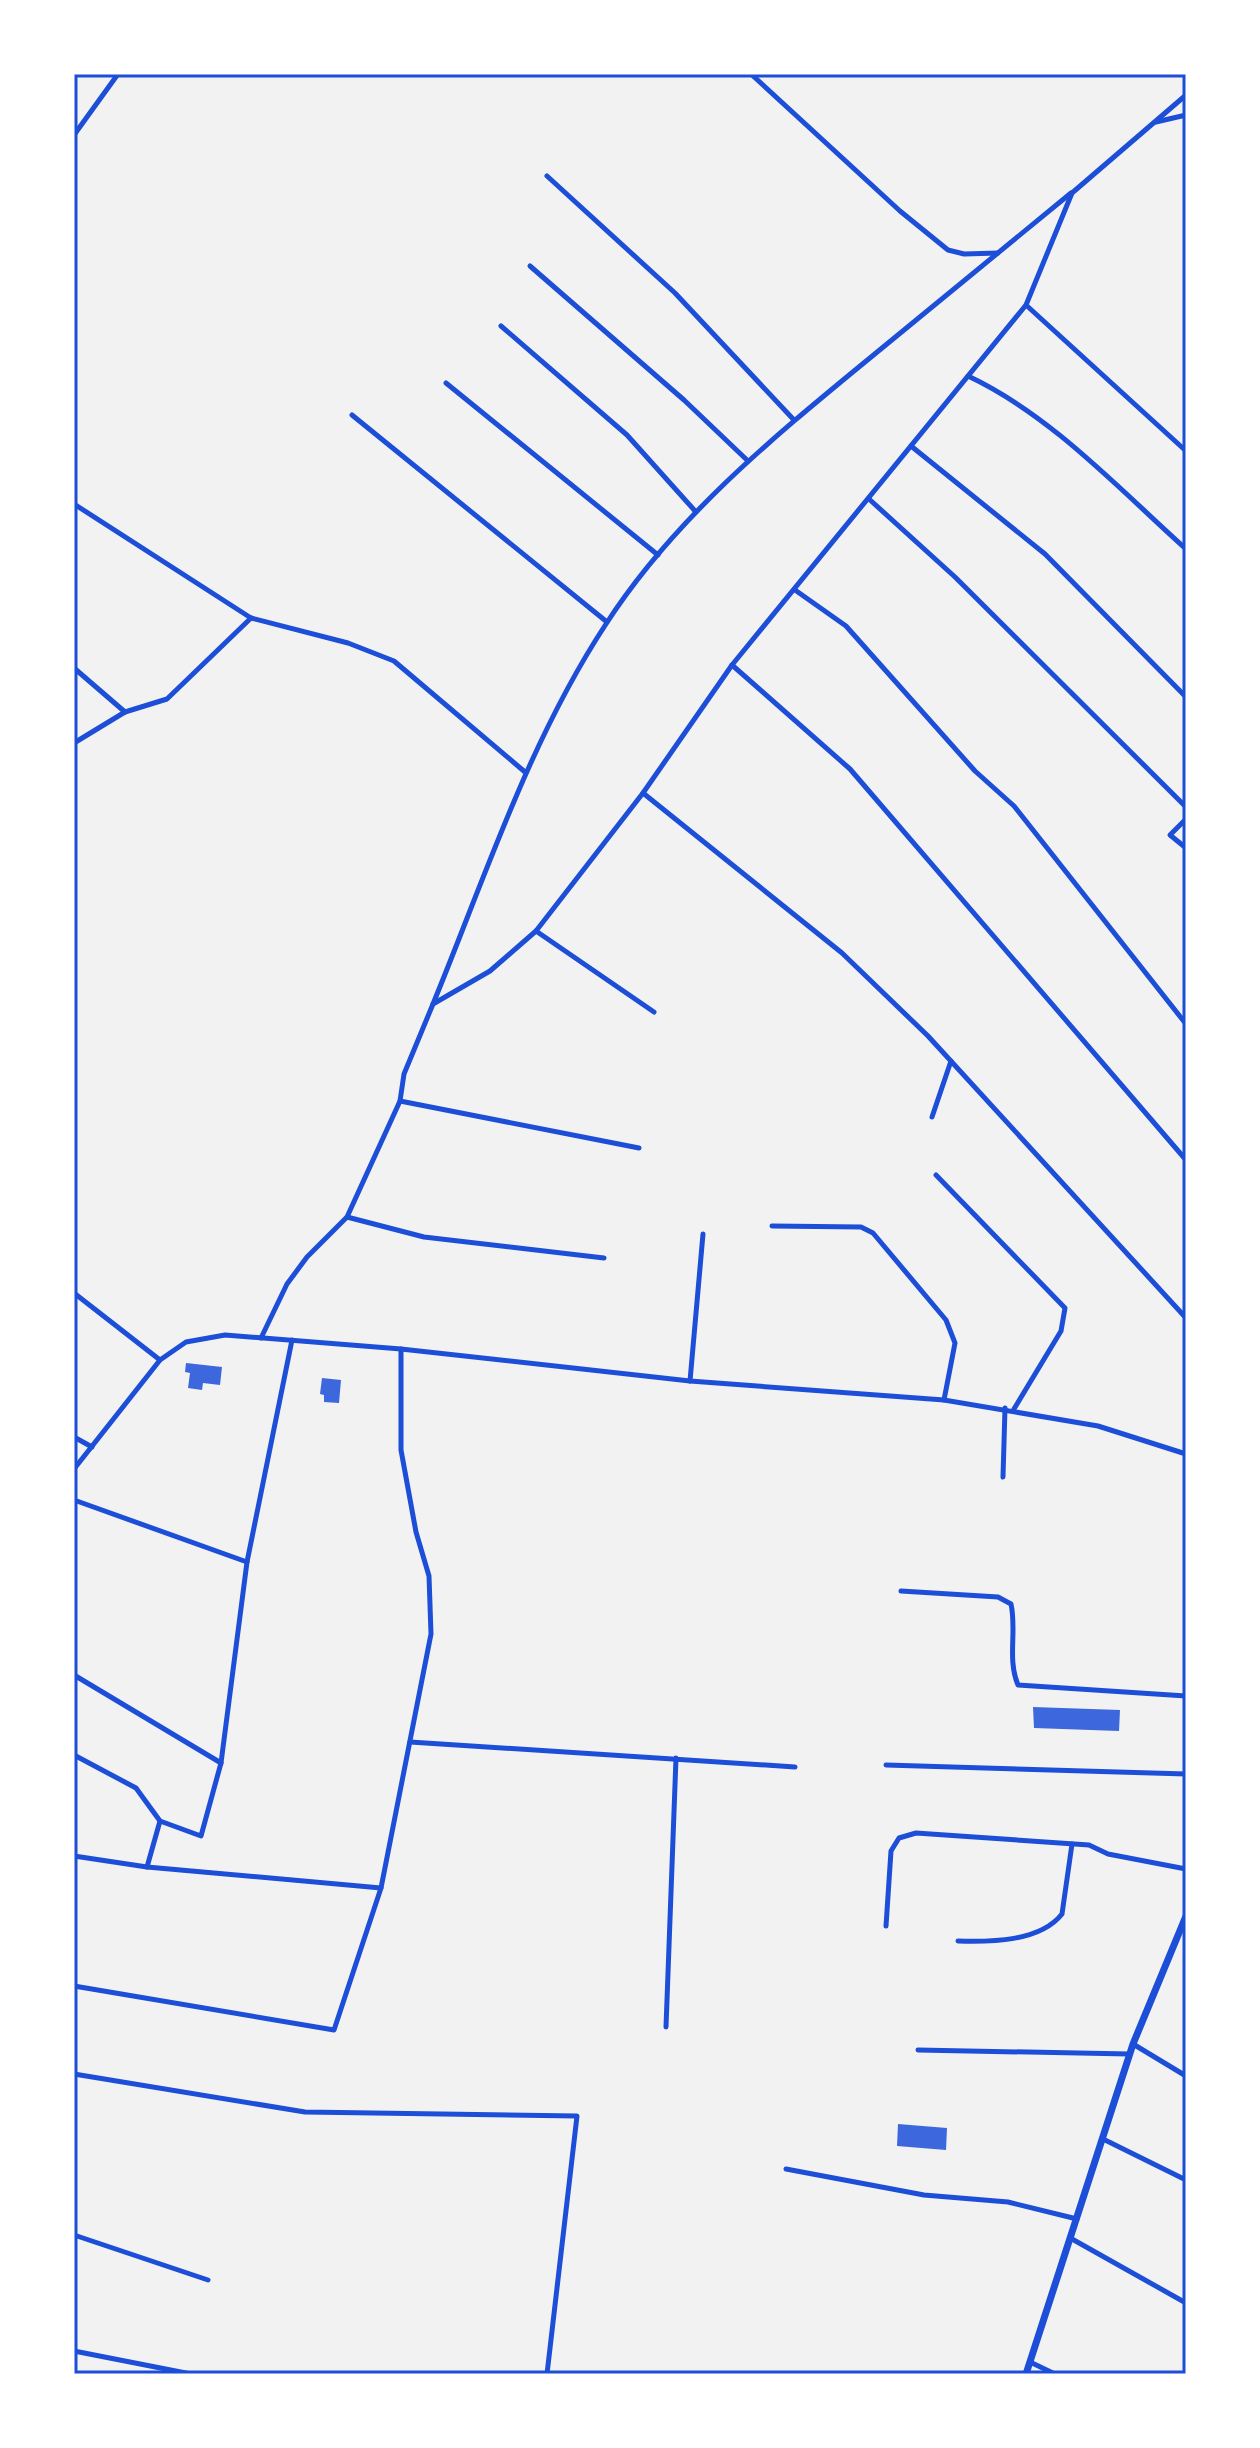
<svg xmlns="http://www.w3.org/2000/svg" width="1260" height="2448" font-family="'Roboto Condensed',sans-serif">
<style>
.building{fill:#3d67dc}
.lines{fill:none;stroke-linecap:round;stroke-linejoin:round}
.minor{stroke:#1d4ed8;stroke-width:5}
.tertiary{stroke:#1d4ed8;stroke-width:7}
.neatline{fill:none;stroke:#1d4ed8;stroke-width:3}
</style>
<rect width="100%" height="100%" fill="#f2f2f2"/>
<g class="building">
<path d="M186,1363L222,1367L220,1385L203,1383L202,1390L188,1388L190,1373L185,1372Z"/>
<path d="M322,1378L341,1380L339,1403L324,1402V1395L320,1394Z"/>
<path d="M1033,1707L1120,1710L1119,1731L1034,1728Z"/>
<path d="M898,2124L947,2128L946,2150L897,2146Z"/>
</g>
<g class="lines">
<g class="minor">
<path d="M751,74L900,211L948,250L964,254L998,253"/>
<path d="M1156,122L1186,115"/>
<path d="M74,135L118,74"/>
<path d="M547,176L675,293L794,420"/>
<path d="M530,266L684,400L748,461"/>
<path d="M1026,305L1186,451"/>
<path d="M501,326L627,435L696,512"/>
<path d="M968,376C1051,415 1118,488 1186,549"/>
<path d="M446,383L658,555"/>
<path d="M352,415L607,622"/>
<path d="M911,446L1045,554L1186,697"/>
<path d="M869,499L955,577L1186,807"/>
<path d="M74,504L251,618L348,643L394,661L525,772"/>
<path d="M795,590L846,626L975,771L1014,806L1186,1024"/>
<path d="M732,665L850,769L1186,1160"/>
<path d="M74,668L125,712"/>
<path d="M74,743L125,712L167,699L251,618"/>
<path d="M643,793L842,953L928,1036L1186,1318"/>
<path d="M1186,819L1170,835L1186,848"/>
<path d="M536,931L654,1012"/>
<path d="M433,1004C486,875 529,741 606,624C673,520 770,440 865,362C933,306 1002,250 1071,193"/>
<path d="M400,1101L639,1148"/>
<path d="M932,1117L951,1061"/>
<path d="M936,1175L1065,1308L1061,1331L1014,1409"/>
<path d="M347,1217L424,1237L604,1258"/>
<path d="M772,1226L861,1227L873,1233L946,1320L955,1343L944,1400"/>
<path d="M74,1293L160,1360"/>
<path d="M261,1338L287,1284L307,1257L347,1217L400,1101L404,1074L433,1004L490,971L536,931L643,793L732,665L1026,305L1072,193L1186,95"/>
<path d="M690,1381L703,1234"/>
<path d="M74,1437L92,1447"/>
<path d="M74,1469L160,1360L186,1342L225,1335L401,1349L690,1381L944,1400L1098,1426L1186,1454"/>
<path d="M1003,1477L1005,1408"/>
<path d="M74,1500L247,1562"/>
<path d="M901,1591L998,1597L1011,1604C1017,1631 1007,1659 1018,1685L1186,1696"/>
<path d="M74,1675L221,1763"/>
<path d="M410,1742L795,1767"/>
<path d="M74,1755L136,1788L160,1821"/>
<path d="M886,1765L1186,1774"/>
<path d="M74,1856L147,1867L381,1888"/>
<path d="M147,1867L160,1821L201,1836L221,1763L247,1562L292,1340"/>
<path d="M886,1926L891,1851L899,1838L916,1833L1089,1845L1108,1854L1186,1869"/>
<path d="M958,1941C990,1942 1040,1942 1062,1914L1072,1844"/>
<path d="M74,1986L334,2030L381,1888L431,1634L429,1576L416,1532L401,1450V1349"/>
<path d="M666,2027L676,1758"/>
<path d="M1133,2044L1186,2076"/>
<path d="M918,2050L1129,2054"/>
<path d="M74,2074L305,2112L577,2116L547,2374"/>
<path d="M1103,2139L1186,2180"/>
<path d="M786,2169L924,2195L1008,2202L1077,2219"/>
<path d="M74,2235L208,2280"/>
<path d="M1072,2239L1186,2303"/>
<path d="M74,2351L191,2374"/>
<path d="M1030,2362L1055,2374"/>
</g>
<path class="tertiary" d="M1026,2374L1133,2044L1186,1916"/>
</g>
<rect width="1260" height="2448" fill="none" stroke="#ffffff" stroke-width="152"/>
<rect x="76" y="76" width="1108" height="2296" class="neatline"/>
</svg>
